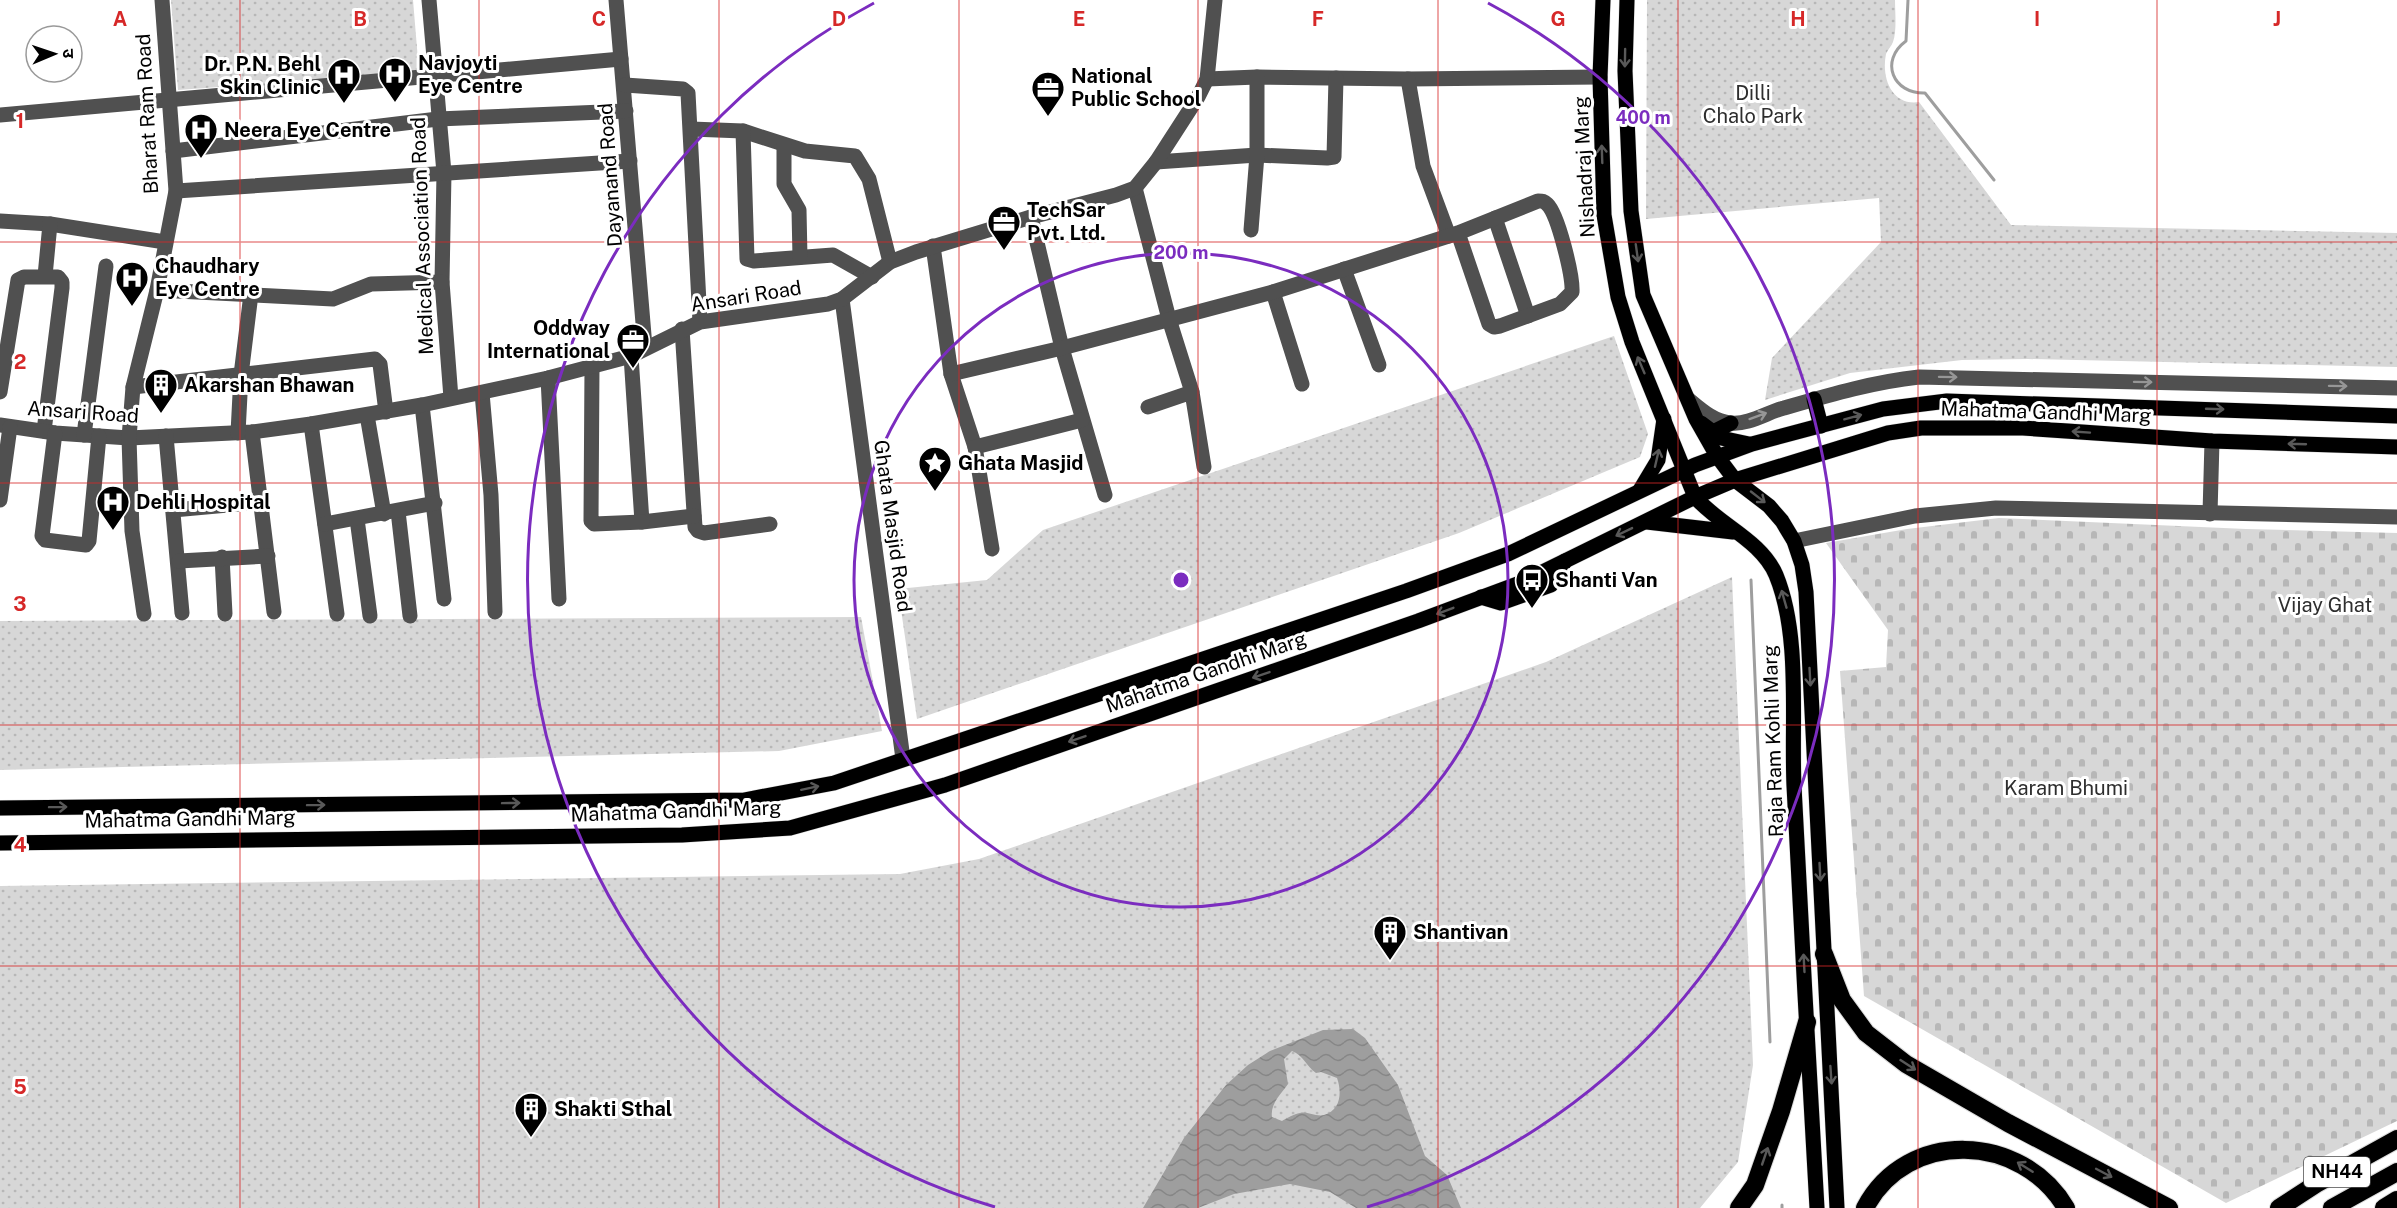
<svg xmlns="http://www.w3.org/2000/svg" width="2397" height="1208" font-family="'Public Sans','Noto Sans Devanagari',sans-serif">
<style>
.green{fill:url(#green-dots)}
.cemetery{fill:url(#cemetery-stones)}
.water{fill:url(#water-waves);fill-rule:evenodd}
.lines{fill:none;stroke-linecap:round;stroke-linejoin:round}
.stream{stroke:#9e9e9e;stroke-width:3}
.major-casing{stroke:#dbdbdb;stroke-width:16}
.highway-casing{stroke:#dbdbdb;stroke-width:20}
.minor{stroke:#505050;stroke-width:15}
.major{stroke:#000;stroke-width:15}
.highway{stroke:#000;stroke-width:18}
.oneway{stroke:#595959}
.oneway2{stroke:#969696}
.grid{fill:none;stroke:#d62828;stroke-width:1.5;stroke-opacity:0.55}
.ring{fill:none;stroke:#7b2cbf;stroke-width:3}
.labels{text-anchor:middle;stroke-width:6;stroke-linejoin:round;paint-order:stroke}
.shield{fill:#fff;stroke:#4c4c4c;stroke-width:1.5}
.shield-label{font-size:18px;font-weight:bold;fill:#000}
.poi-label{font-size:20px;font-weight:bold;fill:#000;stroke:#fff;text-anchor:start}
.park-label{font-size:20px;fill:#2e2e2e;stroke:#fff}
.street-label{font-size:20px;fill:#000;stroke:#fff}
.grid-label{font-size:20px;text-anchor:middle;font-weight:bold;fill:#d62828;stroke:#fff;stroke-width:6;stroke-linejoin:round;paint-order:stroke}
.centre{fill:#7b2cbf;stroke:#fff;stroke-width:3}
.ring-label{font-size:18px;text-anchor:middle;font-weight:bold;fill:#7b2cbf;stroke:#fff;stroke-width:6;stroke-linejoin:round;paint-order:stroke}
</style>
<defs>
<pattern id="green-dots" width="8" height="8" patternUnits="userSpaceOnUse" patternTransform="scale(1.5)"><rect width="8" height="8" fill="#d7d7d7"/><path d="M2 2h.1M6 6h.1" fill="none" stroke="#b7b7b7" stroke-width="1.8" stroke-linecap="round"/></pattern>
<pattern id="cemetery-stones" width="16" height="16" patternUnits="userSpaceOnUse" patternTransform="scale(1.5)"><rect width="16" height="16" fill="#d7d7d7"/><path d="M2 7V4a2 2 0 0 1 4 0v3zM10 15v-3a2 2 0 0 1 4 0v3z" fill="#b7b7b7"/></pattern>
<pattern id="water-waves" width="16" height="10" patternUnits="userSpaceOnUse" patternTransform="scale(1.5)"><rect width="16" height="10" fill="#9e9e9e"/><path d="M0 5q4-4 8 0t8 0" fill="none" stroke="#868686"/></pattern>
</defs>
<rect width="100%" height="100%" fill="#fff"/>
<g class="green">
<path d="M171,0H413L419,72L178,90Z"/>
<path d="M1647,0H1895C1895,13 1897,30 1893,42C1891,47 1888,49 1886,54C1881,78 1892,106 1919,102L2011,225L2397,233V367L2028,359L1962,360L1850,373L1765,400L1772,358L1881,242L1879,198L1646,219Z"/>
<path d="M1614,336L1648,434L1640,457L1459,533L917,719L898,589L987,580L1043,530Z"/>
<path d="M1732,577L1753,1065L1738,1162L1700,1208H0V886L900,874L979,859L1546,662Z"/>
<path d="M861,617L882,731L779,751L0,770V621Z"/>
</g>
<path class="cemetery" d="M1999,518L2246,529L2397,533V1121L2226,1203L1864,996L1840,671L1886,667L1888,630L1826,543L1907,529Z"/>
<path class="water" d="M1353,1029L1365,1038L1398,1085L1425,1156L1447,1175L1461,1208H1356L1330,1192L1290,1184L1234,1194L1198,1208H1143L1184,1138L1226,1085L1248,1065L1270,1051L1323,1030ZM1292,1051C1304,1056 1306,1066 1316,1073L1321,1072L1337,1078C1342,1092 1341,1110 1324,1115C1316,1117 1307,1111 1300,1113C1294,1114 1287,1118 1282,1121L1272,1117C1270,1104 1281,1094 1288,1084L1284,1059Z"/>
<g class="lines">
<g class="stream">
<path d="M1908,0L1906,41C1879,61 1893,94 1925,93L1994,180"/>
<path d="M1751,580L1770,1042"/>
<path d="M1782,1205V1208"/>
</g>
<defs>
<g id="major">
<path d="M1603,0L1600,77L1604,215L1618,297L1632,342L1695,497C1719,525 1761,540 1776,575C1801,636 1791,721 1794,786C1801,927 1809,1067 1817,1208"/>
<path d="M1627,0L1625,71L1631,211L1643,295L1696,419L1717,456L1735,480L1769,506L1782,521L1794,541L1802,565L1806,592L1837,1208"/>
<path d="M1814,399L1821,426"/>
<path d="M1701,423L1721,438L1749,444"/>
<path d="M1711,433L1731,423"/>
<path d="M1640,490L1658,460L1664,419"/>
<path d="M1647,522L1733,532"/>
<path d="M1481,597L1501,603L1551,585L1565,561"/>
<path d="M0,808L744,800L834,783L1406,591L1508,554L1695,465L1752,444L1883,409L1947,401L2397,416"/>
<path d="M0,843L682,835L790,828L945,785L1418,621L1520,583L1695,497L1735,480L1888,433L1921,428H2023L2212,441L2397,447"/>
</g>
<g id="highway">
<path d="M1824,954L1842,1000L1866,1033L1906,1064L2008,1123L2169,1208"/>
<path d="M1739,1208L1755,1185L1781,1111L1807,1022"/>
<path d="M1865,1208C1907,1128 2022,1133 2066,1208"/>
<path d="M2279,1208L2316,1184L2397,1139"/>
<path d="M2332,1208L2397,1172"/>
<path d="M2384,1208L2397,1200"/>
</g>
</defs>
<use href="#major" class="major-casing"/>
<use href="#highway" class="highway-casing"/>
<g class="minor">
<path d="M429,0L444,173L442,282L451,398"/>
<path d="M616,0L645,347"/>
<path d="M1207,79L1257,77L1408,79L1600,77"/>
<path d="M1408,79L1423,166L1449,236"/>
<path d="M625,85L683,89L688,93L700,322"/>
<path d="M0,115L621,59"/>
<path d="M691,129L743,131L805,151L855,156L869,179L890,262"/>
<path d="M743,131L747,259L754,261L833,255L872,277"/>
<path d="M784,145V184L799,210L800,257"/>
<path d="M173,151L438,119L626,111"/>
<path d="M1156,162L1257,155L1327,158L1334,157L1336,78"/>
<path d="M1135,188L1169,319L1192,392L1204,467"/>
<path d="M176,191L630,161"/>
<path d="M1031,217L1062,348L1105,495"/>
<path d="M1495,218L1528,316"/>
<path d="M0,221L50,224L165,242"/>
<path d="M1251,230L1257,155V77"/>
<path d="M933,246L951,374L975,447L992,549"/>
<path d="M1344,269L1379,365"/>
<path d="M45,276L50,224"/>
<path d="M157,290L333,299L371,284L442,282"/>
<path d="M1273,292L1302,384"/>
<path d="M842,299L903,759"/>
<path d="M682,329L695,527L698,531L704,533L770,524"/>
<path d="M631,356L642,522L694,516"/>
<path d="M592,366L591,521L594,524L642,522"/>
<path d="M951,374L1062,348L1273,292L1458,233L1538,201C1543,201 1544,201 1547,204C1558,214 1573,276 1572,292L1560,304L1500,326L1494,327L1489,324L1458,233"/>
<path d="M548,378L559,599"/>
<path d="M133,387L375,359L380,364L386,412"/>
<path d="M0,392L18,280L24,277H58L62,282V288L44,431"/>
<path d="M482,393L491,495L495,612"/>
<path d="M1688,399C1700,409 1714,422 1731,423C1748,425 1768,412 1784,408C1829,395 1873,382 1919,377L2397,388"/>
<path d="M422,405L444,599"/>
<path d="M1148,407L1192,392"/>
<path d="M367,415L384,514"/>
<path d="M311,424L337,614"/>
<path d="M0,425L55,433L129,438L252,432L311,424L422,405L548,378L631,356L700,322L828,304L842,299L890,262L916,252L1031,217L1116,195L1135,188L1156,162L1198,97L1207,79L1215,0"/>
<path d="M252,432L274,612"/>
<path d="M55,433L42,536L45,540L86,545L89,541L99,436"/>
<path d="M238,433L241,375L251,294"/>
<path d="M84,435L106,266"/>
<path d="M166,436L182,613"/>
<path d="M975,447L1082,420"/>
<path d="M0,500L10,427"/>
<path d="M173,510L262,502"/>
<path d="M398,511L410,616"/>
<path d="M2210,514L2212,441"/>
<path d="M357,519L370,616"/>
<path d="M325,524L435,503"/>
<path d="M1794,541L1915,516L1996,508L2397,517"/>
<path d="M222,557L225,614"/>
<path d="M179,561L268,556"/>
<path d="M144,614L132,531L129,438L133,387L157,290L176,191L162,0"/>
</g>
<use href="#major" class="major"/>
<use href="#highway" class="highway"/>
</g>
<defs><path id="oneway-shaft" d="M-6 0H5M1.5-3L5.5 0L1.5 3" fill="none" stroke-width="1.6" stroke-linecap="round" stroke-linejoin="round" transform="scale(1.5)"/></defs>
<g class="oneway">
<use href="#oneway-shaft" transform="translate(1625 58) rotate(91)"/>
<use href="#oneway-shaft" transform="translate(1602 154) rotate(-92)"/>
<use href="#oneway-shaft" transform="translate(1637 253) rotate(82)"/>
<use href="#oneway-shaft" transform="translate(1641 365) rotate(-113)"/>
<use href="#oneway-shaft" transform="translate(2215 409) rotate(2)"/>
<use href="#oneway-shaft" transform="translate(1853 417) rotate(-15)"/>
<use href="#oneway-shaft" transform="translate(2081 432) rotate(-176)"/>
<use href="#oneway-shaft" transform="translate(2297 444) rotate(-178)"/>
<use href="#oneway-shaft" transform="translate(1657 458) rotate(-77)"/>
<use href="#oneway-shaft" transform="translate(1758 497) rotate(38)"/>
<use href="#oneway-shaft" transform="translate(1624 532) rotate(154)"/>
<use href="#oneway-shaft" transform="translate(1784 599) rotate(-106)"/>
<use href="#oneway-shaft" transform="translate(1445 611) rotate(159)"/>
<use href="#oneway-shaft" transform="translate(1261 675) rotate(161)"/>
<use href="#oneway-shaft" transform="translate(1810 677) rotate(87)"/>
<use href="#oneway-shaft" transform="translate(1077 739) rotate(161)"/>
<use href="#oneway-shaft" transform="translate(810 788) rotate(-12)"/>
<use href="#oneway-shaft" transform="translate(511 803) rotate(-1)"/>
<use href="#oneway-shaft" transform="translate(316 805) rotate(-1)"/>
<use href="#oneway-shaft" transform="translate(58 807) rotate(-1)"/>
<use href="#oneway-shaft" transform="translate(1820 872) rotate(87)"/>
<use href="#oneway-shaft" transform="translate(1804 963) rotate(-93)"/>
<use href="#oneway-shaft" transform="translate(1908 1065) rotate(33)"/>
<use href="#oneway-shaft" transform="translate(1831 1075) rotate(86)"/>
<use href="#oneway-shaft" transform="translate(1765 1156) rotate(-71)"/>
<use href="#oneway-shaft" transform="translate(2025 1167) rotate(-148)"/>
<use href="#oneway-shaft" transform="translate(2104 1173) rotate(28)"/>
</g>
<g class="oneway2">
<use href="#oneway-shaft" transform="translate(1948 377) rotate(1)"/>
<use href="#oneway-shaft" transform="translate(2143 382) rotate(1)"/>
<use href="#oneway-shaft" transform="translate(2338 386) rotate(1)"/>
<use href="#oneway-shaft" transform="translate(1758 416) rotate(-20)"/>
</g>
<path class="grid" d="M240,0V1208M479,0V1208M719,0V1208M959,0V1208M1198,0V1208M1438,0V1208M1678,0V1208M1918,0V1208M2157,0V1208M0,242H2397M0,483H2397M0,725H2397M0,966H2397"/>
<g class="ring">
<circle cx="1181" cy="580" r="327"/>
<path d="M995 1207A654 654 0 0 1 874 3M1488 3A654 654 0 0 1 1367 1207"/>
</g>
<defs>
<symbol id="hospital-pin" viewBox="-11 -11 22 30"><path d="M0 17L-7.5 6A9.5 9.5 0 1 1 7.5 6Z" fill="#000" stroke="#fff"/><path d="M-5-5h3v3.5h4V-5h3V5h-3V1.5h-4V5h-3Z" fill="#fff"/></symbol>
<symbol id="office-pin" viewBox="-11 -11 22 30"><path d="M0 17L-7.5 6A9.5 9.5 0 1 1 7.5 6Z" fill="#000" stroke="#fff"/><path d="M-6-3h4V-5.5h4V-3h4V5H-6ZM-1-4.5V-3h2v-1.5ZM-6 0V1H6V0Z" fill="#fff"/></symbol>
<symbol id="building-pin" viewBox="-11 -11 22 30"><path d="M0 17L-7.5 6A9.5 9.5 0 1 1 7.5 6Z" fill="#000" stroke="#fff"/><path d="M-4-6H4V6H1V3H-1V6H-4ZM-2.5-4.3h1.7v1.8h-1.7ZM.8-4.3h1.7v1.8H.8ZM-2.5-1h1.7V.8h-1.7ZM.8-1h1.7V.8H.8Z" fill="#fff"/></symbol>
<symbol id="sight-pin" viewBox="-11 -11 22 30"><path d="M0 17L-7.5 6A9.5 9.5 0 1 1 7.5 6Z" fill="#000" stroke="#fff"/><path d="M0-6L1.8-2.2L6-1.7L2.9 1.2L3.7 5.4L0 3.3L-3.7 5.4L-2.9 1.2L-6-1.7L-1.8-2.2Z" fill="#fff"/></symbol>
<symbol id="bus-pin" viewBox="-11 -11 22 30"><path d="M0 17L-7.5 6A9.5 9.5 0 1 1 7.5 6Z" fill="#000" stroke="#fff"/><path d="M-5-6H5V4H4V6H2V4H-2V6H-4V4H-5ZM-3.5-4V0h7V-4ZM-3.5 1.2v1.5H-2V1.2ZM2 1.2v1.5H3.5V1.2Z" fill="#fff"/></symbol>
</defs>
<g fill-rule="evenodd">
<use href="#hospital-pin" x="376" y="55" width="38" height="52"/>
<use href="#hospital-pin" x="325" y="56" width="38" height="52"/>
<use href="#office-pin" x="1029" y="69" width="38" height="52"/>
<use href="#hospital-pin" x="182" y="111" width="38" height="52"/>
<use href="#office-pin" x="985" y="203" width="38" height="52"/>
<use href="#hospital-pin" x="113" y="259" width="38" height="52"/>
<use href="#office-pin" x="614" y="321" width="38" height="52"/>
<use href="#building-pin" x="142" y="366" width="38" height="52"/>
<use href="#sight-pin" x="916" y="444" width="38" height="52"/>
<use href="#hospital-pin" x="94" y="483" width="38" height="52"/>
<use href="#bus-pin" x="1513" y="561" width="38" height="52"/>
<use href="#building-pin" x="1371" y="913" width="38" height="52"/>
<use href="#building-pin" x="512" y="1090" width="38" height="52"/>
</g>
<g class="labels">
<rect class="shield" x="2304" y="1157" width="66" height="30" rx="4.5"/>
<g class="shield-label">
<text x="2337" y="1178">NH44</text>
</g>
<g class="poi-label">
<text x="418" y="70">Navjoyti<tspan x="418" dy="23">Eye Centre</tspan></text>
<text x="321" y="71" text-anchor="end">Dr. P.N. Behl<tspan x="321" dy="23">Skin Clinic</tspan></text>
<text x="1071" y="83">National<tspan x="1071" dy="23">Public School</tspan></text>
<text x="224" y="137">Neera Eye Centre</text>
<text x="1027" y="217">TechSar<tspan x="1027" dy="23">Pvt. Ltd.</tspan></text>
<text x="155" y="273">Chaudhary<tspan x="155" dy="23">Eye Centre</tspan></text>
<text x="610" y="335" text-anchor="end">Oddway<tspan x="610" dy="23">International</tspan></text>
<text x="184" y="392">Akarshan Bhawan</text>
<text x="958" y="470">Ghata Masjid</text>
<text x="136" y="509">Dehli Hospital</text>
<text x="1555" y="587">Shanti Van</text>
<text x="1413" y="939">Shantivan</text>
<text x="554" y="1116">Shakti Sthal</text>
</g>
<g class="park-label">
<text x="1753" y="100">Dilli<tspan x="1753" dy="23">Chalo Park</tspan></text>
<text x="2325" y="612">Vijay Ghat</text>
<text x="2066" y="795">Karam Bhumi</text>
</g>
<g class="street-label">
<text transform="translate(147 114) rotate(-93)" y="7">Bharat Ram Road</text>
<text transform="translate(1584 167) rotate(-93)" y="7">Nishadraj Marg</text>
<text transform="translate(610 175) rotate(-94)" y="7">Dayanand Road</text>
<text transform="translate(422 236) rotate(-92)" y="7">Medical Association Road</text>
<text transform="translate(746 296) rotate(-9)" y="7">Ansari Road</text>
<text transform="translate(83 412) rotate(4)" y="7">Ansari Road</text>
<text transform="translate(2046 412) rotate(2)" y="7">Mahatma Gandhi Marg</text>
<text transform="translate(893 526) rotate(82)" y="7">Ghata Masjid Road</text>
<text transform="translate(1206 672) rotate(-19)" y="7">Mahatma Gandhi Marg</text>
<text transform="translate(1773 741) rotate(-92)" y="7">Raja Ram Kohli Marg</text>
<text transform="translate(676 811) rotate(-2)" y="7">Mahatma Gandhi Marg</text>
<text transform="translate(190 819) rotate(-1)" y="7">Mahatma Gandhi Marg</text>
</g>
</g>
<g class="grid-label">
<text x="120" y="26">A</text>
<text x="360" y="26">B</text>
<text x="599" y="26">C</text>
<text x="839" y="26">D</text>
<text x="1079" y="26">E</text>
<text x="1318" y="26">F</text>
<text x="1558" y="26">G</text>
<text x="1798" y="26">H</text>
<text x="2037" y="26">I</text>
<text x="2277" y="26">J</text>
<text x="20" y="128">1</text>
<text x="20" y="369">2</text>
<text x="20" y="611">3</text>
<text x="20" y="852">4</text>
<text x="20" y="1094">5</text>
</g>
<circle cx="1181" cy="580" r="9" class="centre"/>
<g class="ring-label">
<text x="1643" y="124">400 m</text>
<text x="1181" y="259">200 m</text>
</g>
<g transform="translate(54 54) rotate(88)"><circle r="28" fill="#ffffff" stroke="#999999" stroke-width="1.5"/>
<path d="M0-4.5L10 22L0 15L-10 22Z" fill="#000000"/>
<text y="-9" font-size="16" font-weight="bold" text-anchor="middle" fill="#000000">उ</text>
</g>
</svg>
